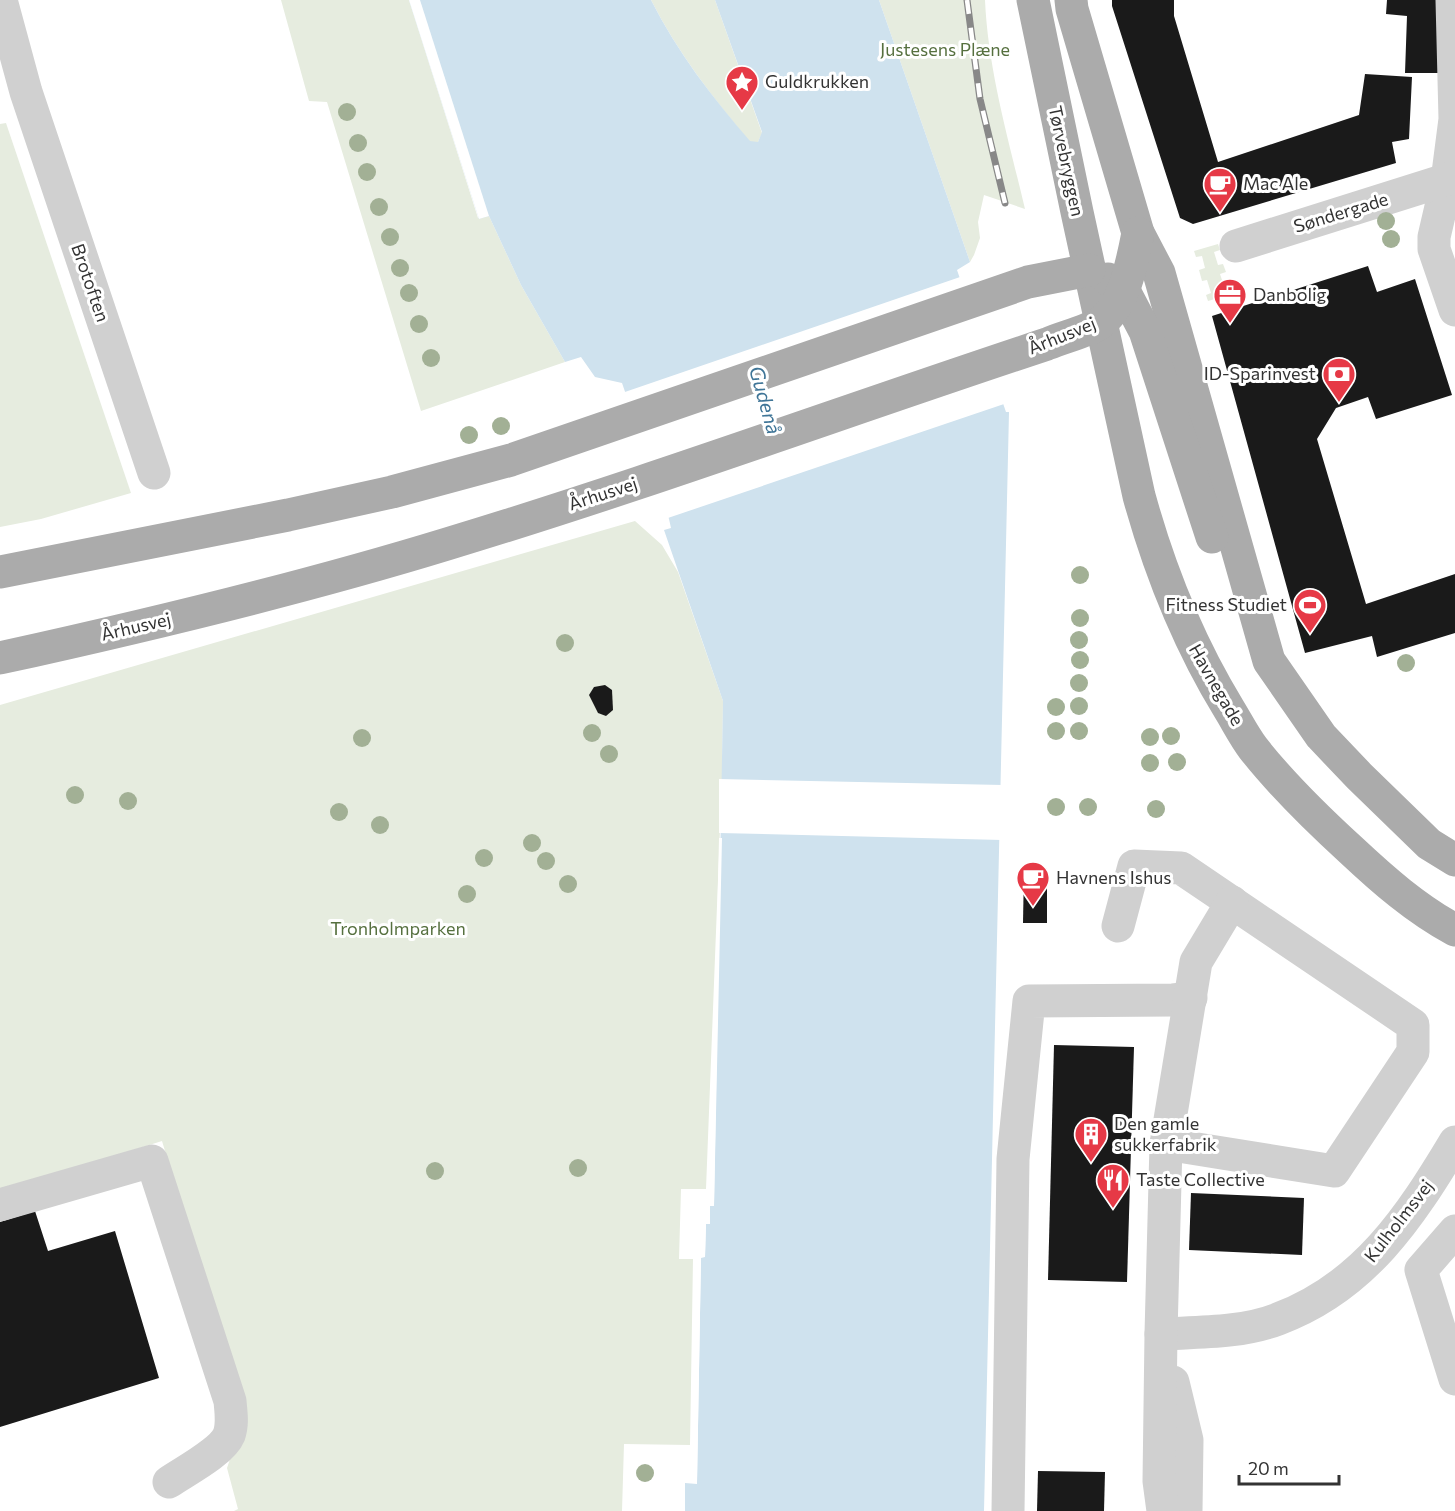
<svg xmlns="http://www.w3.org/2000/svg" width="1455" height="1511" font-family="Commissioner,sans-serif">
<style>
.green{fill:#e6ecdf}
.water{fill:#cfe2ee}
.pier{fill:#fff}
.building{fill:#1a1a1a}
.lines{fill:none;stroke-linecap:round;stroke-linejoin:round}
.minor{stroke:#d0d0d0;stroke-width:33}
.major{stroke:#ababab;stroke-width:33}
.rail-casing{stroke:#888;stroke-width:7}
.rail{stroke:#fff;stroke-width:4.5;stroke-dasharray:14;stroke-linecap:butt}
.tree{fill:#a2b095}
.labels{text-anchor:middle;stroke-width:6;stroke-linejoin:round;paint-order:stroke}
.park-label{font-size:18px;fill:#56703f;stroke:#fff}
.poi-label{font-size:18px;fill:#333;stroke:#fff;text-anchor:start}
.street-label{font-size:18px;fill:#333;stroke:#fff}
.water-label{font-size:20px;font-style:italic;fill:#3f7597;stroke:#fff}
</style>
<rect width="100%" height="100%" fill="#fff"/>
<g class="green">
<path d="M281,0H409L478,218L489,216L521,285L565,362L421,411L327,102L309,101Z"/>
<path d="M651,0H715L762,133L758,142H750C712,97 678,53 651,0Z"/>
<path d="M879,0H985C988,70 1009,141 1025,209L984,195L978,222L980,238L974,255L970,262Z"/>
<path d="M6,123L131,493L41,519L0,527V124Z"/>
<path d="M1218,244L1220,250L1214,252L1218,265L1223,264L1226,272L1220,274L1224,286L1230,285L1232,294L1208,301L1206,295L1211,293L1207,280L1202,281L1199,270L1205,268L1202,256L1196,257L1194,251Z"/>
<path d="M635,521L662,545L678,572L723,701L722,777L706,1189H681L679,1259H693L690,1445L624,1444L622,1511H234L238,1509L227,1468L245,1415L162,1141L0,1192V705Z"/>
</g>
<path class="water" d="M409,0H651C678,53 712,97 750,141L758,142L762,132L715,0H879L970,262L957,270L1006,412H1009L984,1511H685V1483H697L701,1257H705L706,1223H710V1206H714L723,701L664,530L671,528L669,519L622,383L595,377L581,357L565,362L521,285L489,216L479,219Z"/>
<g class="pier">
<path d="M409,0H420L489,216L479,219Z"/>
<path d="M963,276L1007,403L665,519L622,393Z"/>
<path d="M719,779L1003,785L1002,840L719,833Z"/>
<path d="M719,838H722L714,1206H710V1224H706L705,1257L701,1258L697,1484L685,1483V1511H682L683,1482L685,1480L694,1481L698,1257L702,1254L703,1223L707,1220V1205L711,1203Z"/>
</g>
<g class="building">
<path d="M1112,0H1174V16L1218,162L1359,115L1365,74L1412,77L1409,139L1392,142L1396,163L1193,224L1180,218L1112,6Z"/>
<path d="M1387,0H1442L1445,73H1405L1407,16L1386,14Z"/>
<path d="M1368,266L1377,292L1415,279L1452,395L1376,419L1368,397L1336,408L1317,439L1366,604L1455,574V633L1377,657L1372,636L1305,653L1212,316Z"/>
<path d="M605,685L612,690L613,710L606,716L598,713L589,695L594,687Z"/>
<path d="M1024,868H1047V923H1023Z"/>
<path d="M1054,1045L1134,1047L1127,1282L1048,1280Z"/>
<path d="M1191,1193L1304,1198L1302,1255L1189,1250Z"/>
<path d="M35,1211L48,1251L115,1231L159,1378L0,1427V1222Z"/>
<path d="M1038,1471L1105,1472L1104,1511H1037Z"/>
</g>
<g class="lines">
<g class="minor">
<path d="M1,0L26,92L154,473"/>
<path d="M1452,0L1455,119L1447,181L1434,237V249L1455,310"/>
<path d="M1236,246L1455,177"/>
<path d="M1118,926L1134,866L1181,868L1413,1025V1052L1334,1171L1166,1144"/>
<path d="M0,1205L152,1161L230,1401C231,1413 233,1424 229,1435C222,1452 185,1471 169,1482"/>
<path d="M1455,1231L1421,1270L1455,1379"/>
<path d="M1161,1334C1199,1332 1242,1333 1278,1319C1364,1287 1410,1217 1455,1142"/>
<path d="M1173,1382L1187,1440L1186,1511"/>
<path d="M1008,1511L1013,1159L1029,1001L1173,1000L1191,998"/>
<path d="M1163,1511L1159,1481L1161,1334L1166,1144L1196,962L1232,902"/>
</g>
<g class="major">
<path d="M1033,0L1077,212L1139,496C1160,572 1188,642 1229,709C1237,722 1244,736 1253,748C1282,785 1316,818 1351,850C1383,880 1416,909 1455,930"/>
<path d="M1071,0L1072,9L1138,233L1159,273L1269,661L1321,736L1359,776L1429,844L1455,860"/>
<path d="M1108,279L1123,289L1145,331L1212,537"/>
<path d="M0,572L288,515L392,492L511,460L1028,282L1089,270"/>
<path d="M0,658C150,625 300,589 447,544C649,483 847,410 1047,344C1063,337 1086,332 1100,323C1124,307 1133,259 1138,233"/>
</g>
<defs>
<path id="rail" d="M967,0L980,99L1005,203"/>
</defs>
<use href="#rail" class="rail-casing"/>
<use href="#rail" class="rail"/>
</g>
<g class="tree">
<circle cx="347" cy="112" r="9"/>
<circle cx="358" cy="143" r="9"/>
<circle cx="367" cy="172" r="9"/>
<circle cx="379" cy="207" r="9"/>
<circle cx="1386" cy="221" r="9"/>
<circle cx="390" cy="237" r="9"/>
<circle cx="1391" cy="239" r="9"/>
<circle cx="400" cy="268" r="9"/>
<circle cx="409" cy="293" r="9"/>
<circle cx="419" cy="324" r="9"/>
<circle cx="431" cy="358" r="9"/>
<circle cx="501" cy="426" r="9"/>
<circle cx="469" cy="435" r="9"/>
<circle cx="1080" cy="575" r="9"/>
<circle cx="1080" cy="618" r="9"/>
<circle cx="1079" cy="640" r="9"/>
<circle cx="565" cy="643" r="9"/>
<circle cx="1080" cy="660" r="9"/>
<circle cx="1406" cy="663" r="9"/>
<circle cx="1079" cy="683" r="9"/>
<circle cx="1079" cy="706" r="9"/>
<circle cx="1056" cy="707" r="9"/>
<circle cx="1056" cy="731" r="9"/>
<circle cx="1079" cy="731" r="9"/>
<circle cx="592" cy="733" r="9"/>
<circle cx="1171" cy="736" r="9"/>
<circle cx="1150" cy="737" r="9"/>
<circle cx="362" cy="738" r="9"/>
<circle cx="609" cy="754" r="9"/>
<circle cx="1177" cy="762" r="9"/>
<circle cx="1150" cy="763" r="9"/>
<circle cx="75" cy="795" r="9"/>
<circle cx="128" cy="801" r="9"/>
<circle cx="1056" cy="807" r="9"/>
<circle cx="1088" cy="807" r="9"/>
<circle cx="1156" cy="809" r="9"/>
<circle cx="339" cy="812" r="9"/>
<circle cx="380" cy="825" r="9"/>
<circle cx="532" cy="843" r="9"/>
<circle cx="484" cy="858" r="9"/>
<circle cx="546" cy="861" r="9"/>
<circle cx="568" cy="884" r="9"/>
<circle cx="467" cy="894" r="9"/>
<circle cx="578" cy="1168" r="9"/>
<circle cx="435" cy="1171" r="9"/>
<circle cx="645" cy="1473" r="9"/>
</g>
<defs>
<symbol id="sight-pin" viewBox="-11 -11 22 30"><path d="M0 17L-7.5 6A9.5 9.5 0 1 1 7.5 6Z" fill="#e63946" stroke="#fff"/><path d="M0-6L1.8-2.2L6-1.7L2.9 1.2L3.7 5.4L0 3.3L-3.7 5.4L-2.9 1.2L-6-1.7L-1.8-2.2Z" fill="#fff"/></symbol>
<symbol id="cafe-pin" viewBox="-11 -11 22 30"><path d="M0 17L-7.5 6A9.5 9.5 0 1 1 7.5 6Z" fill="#e63946" stroke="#fff"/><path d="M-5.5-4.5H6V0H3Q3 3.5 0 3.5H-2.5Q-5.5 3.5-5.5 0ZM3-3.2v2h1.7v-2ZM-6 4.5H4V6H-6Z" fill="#fff"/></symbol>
<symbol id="office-pin" viewBox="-11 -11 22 30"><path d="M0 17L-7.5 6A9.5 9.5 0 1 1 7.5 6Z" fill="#e63946" stroke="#fff"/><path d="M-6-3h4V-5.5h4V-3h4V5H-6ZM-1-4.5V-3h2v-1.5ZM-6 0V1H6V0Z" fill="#fff"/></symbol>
<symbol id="bank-pin" viewBox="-11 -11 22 30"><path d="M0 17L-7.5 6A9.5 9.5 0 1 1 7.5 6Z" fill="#e63946" stroke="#fff"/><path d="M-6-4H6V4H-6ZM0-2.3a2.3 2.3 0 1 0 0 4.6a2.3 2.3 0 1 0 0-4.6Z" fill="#fff"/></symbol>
<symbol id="stadium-pin" viewBox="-11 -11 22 30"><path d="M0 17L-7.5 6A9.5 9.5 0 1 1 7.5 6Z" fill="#e63946" stroke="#fff"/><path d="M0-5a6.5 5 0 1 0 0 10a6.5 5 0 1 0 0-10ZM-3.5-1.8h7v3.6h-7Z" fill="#fff"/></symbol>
<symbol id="building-pin" viewBox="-11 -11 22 30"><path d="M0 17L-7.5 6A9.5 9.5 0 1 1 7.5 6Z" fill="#e63946" stroke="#fff"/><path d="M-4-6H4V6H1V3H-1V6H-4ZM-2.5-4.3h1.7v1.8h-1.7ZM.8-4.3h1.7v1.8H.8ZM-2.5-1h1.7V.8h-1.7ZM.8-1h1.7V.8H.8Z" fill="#fff"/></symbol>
<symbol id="restaurant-pin" viewBox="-11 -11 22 30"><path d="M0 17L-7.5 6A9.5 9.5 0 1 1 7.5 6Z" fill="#e63946" stroke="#fff"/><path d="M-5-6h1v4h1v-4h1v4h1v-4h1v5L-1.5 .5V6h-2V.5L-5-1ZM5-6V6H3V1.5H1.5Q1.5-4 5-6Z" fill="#fff"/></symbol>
</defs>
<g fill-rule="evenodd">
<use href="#sight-pin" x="723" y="63" width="38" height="52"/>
<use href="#cafe-pin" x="1201" y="165" width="38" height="52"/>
<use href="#office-pin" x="1211" y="276" width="38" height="52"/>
<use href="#bank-pin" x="1320" y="355" width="38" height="52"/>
<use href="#stadium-pin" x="1291" y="586" width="38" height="52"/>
<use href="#cafe-pin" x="1014" y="859" width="38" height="52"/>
<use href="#building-pin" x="1072" y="1115" width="38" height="52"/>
<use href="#restaurant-pin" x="1094" y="1161" width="38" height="52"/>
</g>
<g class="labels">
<g class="park-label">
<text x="945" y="56">Justesens Plæne</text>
<text x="398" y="935">Tronholmparken</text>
</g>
<g class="poi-label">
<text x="765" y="88">Guldkrukken</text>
<text x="1243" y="190">Mac Ale</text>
<text x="1253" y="301">Danbolig</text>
<text x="1316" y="380" text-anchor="end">ID-Sparinvest</text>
<text x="1287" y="611" text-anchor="end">Fitness Studiet</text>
<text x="1056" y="884">Havnens Ishus</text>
<text x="1114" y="1130">Den gamle<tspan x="1114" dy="21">sukkerfabrik</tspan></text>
<text x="1136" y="1186">Taste Collective</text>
</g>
<g class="street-label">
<text transform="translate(1066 161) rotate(78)" y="6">Tørvebryggen</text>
<text transform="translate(1341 213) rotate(-17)" y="6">Søndergade</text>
<text transform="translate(90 283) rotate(71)" y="6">Brotoften</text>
<text transform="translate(1062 336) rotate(-22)" y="6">Århusvej</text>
<text transform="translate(603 494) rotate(-18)" y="6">Århusvej</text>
<text transform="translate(136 627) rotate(-13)" y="6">Århusvej</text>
<text transform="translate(1216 685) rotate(60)" y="6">Havnegade</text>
<text transform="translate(1399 1221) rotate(-52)" y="6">Kulholmsvej</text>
</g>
<g class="water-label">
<text transform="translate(765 400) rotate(74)" y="7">Gudenå</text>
</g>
</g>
<path d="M1239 1475v9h100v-9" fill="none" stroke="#333333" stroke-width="3"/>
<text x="1248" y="1475" font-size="18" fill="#333333" stroke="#ffffff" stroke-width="4.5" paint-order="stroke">20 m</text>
</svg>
